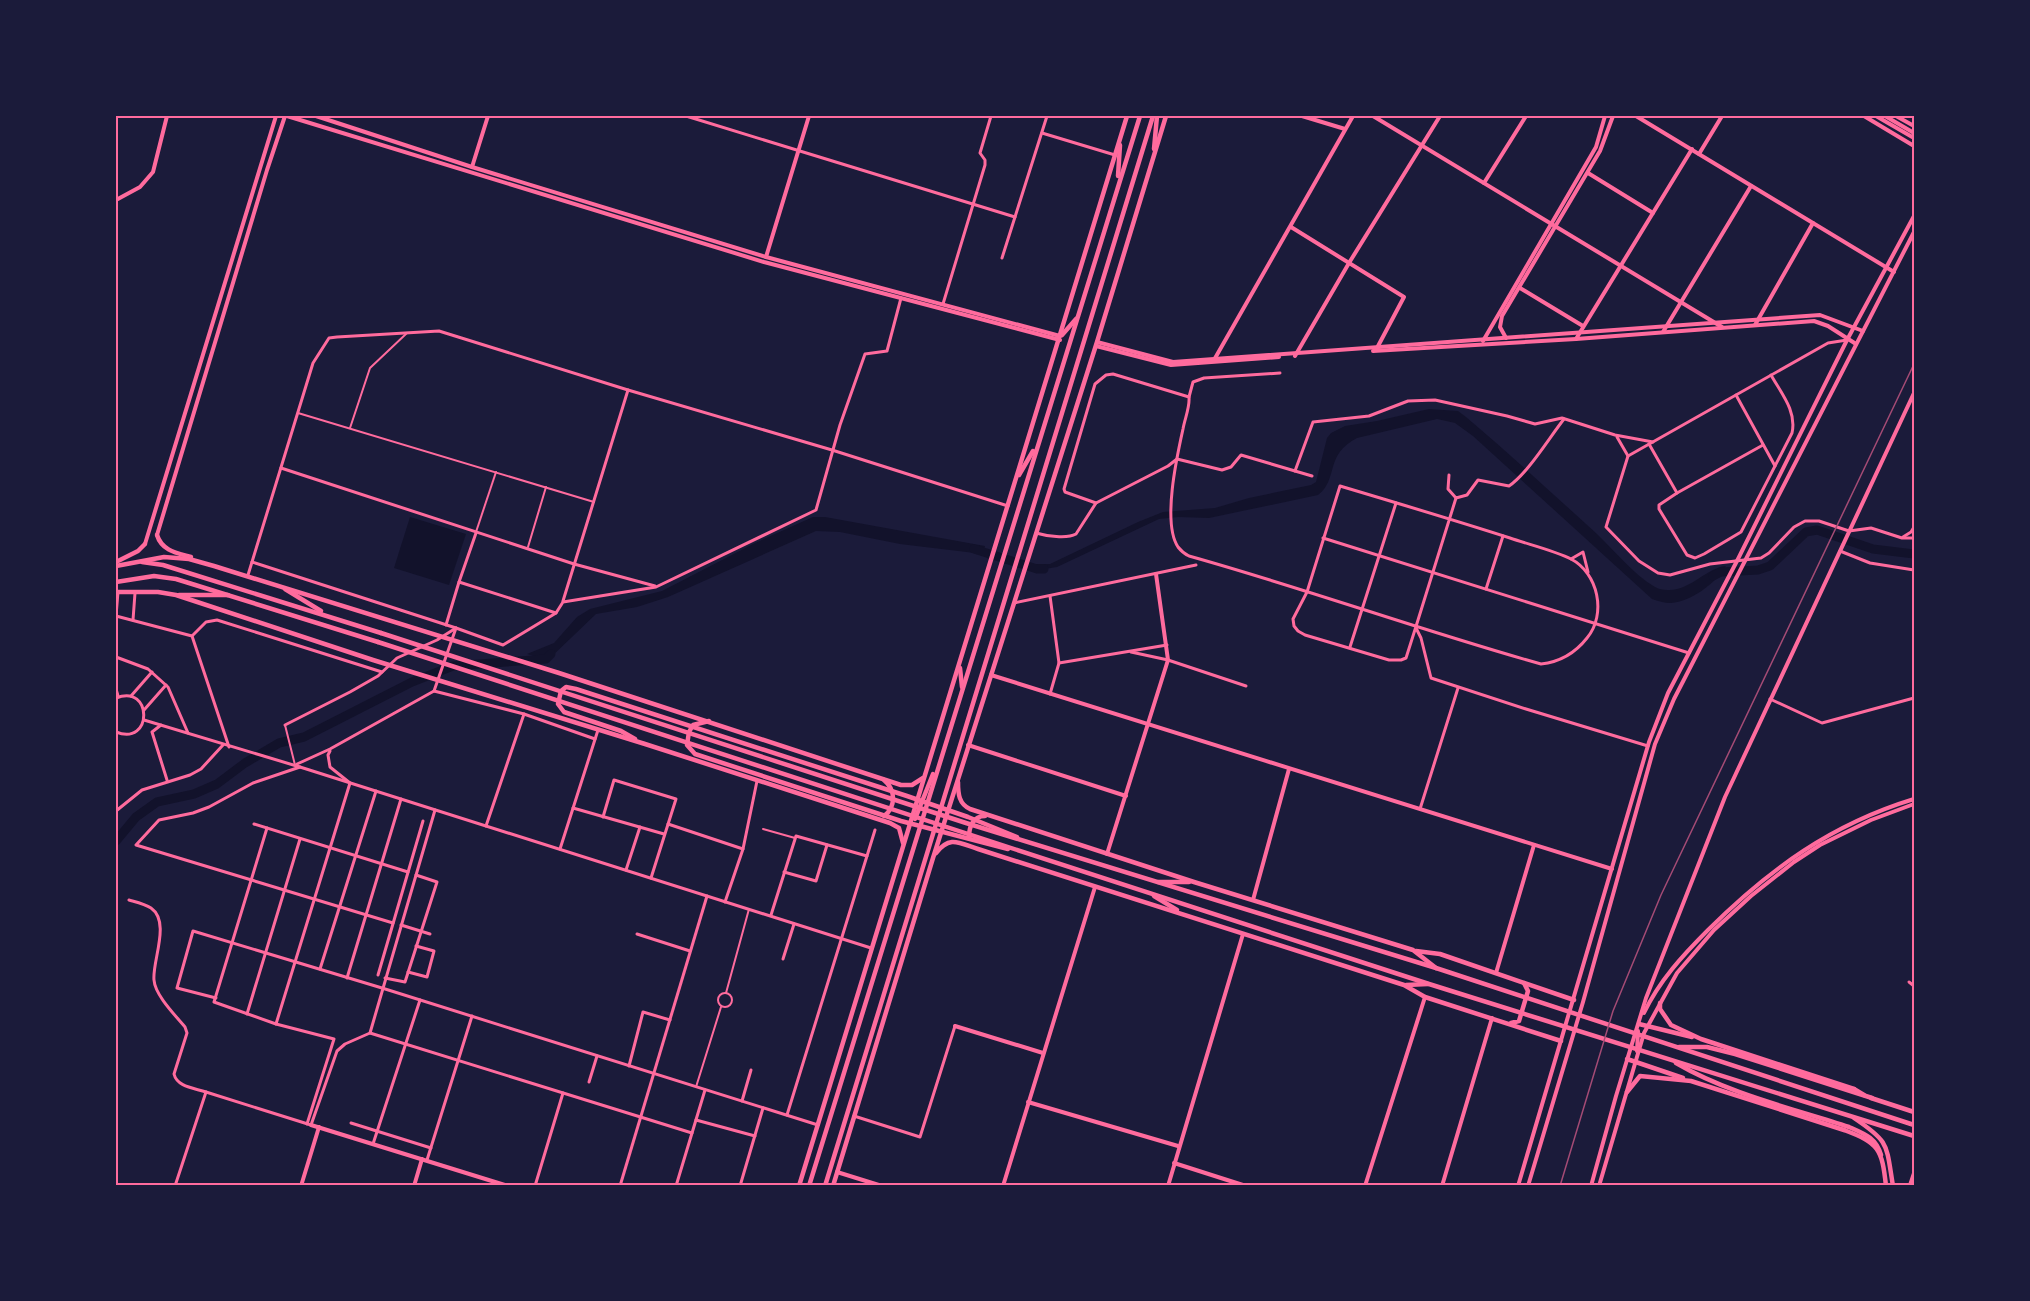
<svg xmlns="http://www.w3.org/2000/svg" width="2030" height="1301" font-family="Inter,sans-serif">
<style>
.water{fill:#12122b}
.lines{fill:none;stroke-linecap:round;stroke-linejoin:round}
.river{stroke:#12122b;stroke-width:9}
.pedestrian{stroke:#ff6b9d;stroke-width:2}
.minor{stroke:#ff6b9d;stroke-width:3}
.tertiary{stroke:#ff6b9d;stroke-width:4}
.secondary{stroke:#ff6b9d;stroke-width:4}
.primary{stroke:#ff6b9d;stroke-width:4.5}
.trunk{stroke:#ff6b9d;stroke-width:4.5}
.rail{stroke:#a44b75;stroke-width:1.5}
.neatline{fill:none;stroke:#ff6b9d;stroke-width:2}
</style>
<rect width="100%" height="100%" fill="#1b1b3a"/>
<g class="water">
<path d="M1429,409L1458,411L1466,417C1511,455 1554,495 1597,534C1615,551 1633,574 1655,587C1658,589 1663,590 1668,590C1690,591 1706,568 1726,566C1717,582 1691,602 1671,603C1664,603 1658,601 1652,599L1473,436L1455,423L1437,419L1357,438C1324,455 1339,479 1318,495L1209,518L1178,517L1159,519L1057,567L1032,571L1034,564H1050L1138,522L1163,512L1215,508L1249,498L1311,485L1316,482L1327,438L1331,433L1345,426L1377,421Z"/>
<path d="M410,517L466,534L449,585L394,568Z"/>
<path d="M813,517H825L985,546L983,554L900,544L840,532L816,531L668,597L637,607L596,614L548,660L527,654L554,643L577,617L590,609L662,591L755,543Z"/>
</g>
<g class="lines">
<g class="river">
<path d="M974,549L1037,569H1044"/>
<path d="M1713,576L1721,572L1758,570L1770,566L1806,532L1817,530L1873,549L1914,554"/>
<path d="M116,841L136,817L157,802L194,794L217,784L245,763L279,743L304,737L412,682L453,666L546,659L551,654"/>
</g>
<g class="pedestrian">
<path d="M298,413L594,502"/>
<path d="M350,428L370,368L407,333"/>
<path d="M476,532L496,472"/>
<path d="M528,547L546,487"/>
<path d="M285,725L295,765"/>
<path d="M763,829L795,838"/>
<circle cx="725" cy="1000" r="7"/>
<path d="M726,993L749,909"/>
<path d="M696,1087L721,1007"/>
</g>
<g class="minor">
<path d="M686,116L1015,217"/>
<path d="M1042,133L1115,155"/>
<path d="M1002,258L1047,116"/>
<path d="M943,304L985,165V160L980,153L991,116"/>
<path d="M1847,340L1828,343L1628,456L1606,527L1639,561L1658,573L1670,575L1710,564L1761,558L1769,553L1794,527L1805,521H1819L1849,531L1871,528L1902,538H1914"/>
<path d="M1736,395L1775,466"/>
<path d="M1189,397L1193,382L1204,378L1280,373"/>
<path d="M1617,437L1628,456"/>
<path d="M1649,444L1677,493L1659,505V509L1687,555L1695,558L1704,554L1741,532L1792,433C1797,411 1781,393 1771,375"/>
<path d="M281,468L574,564L655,586"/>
<path d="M1295,471L1313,422L1369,416L1408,401L1435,400L1507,416L1535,424L1562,418L1615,435L1653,442"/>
<path d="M1449,475L1448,489L1456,498L1467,495L1478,480L1509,486C1528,473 1549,438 1564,419"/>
<path d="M1914,477V482"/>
<path d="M1677,493L1763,445"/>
<path d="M1096,503L1065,492L1064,489L1095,384L1106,375L1113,374L1189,397C1190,407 1185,418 1183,429C1177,456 1162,523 1178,547C1181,551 1185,554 1189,556C1307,589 1423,631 1541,664C1560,662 1576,652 1587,638C1607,614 1598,573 1571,559C1556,551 1527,544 1510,538C1454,520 1397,503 1340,486L1307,592L1293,619L1294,626L1298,631L1305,635L1389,660H1401L1406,658C1423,605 1439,552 1456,498"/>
<path d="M1036,533C1046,536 1067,539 1076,534L1096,503L1168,466L1177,459L1222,470L1231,467L1241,455L1312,476"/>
<path d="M1903,537L1911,532L1914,527"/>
<path d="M1323,538L1689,653"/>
<path d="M1840,551L1870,563L1914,570"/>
<path d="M1571,559L1583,552L1588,572"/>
<path d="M252,562L456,628L503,645L556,613L563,602L656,587L816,510L840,425L865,354L887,351L901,298"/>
<path d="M248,575L313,363L329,338L337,337L439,331L628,390L832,450L1008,506"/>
<path d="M459,582L476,533"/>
<path d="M1486,589L1503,536"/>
<path d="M1050,596L1059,663L1050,694"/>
<path d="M563,601L628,390"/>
<path d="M1014,603L1196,565"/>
<path d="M116,616L118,592"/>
<path d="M116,619V616L192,636L229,747"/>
<path d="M133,620L135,593"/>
<path d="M446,625L459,582L556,613"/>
<path d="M1416,628L1421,638L1431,678L1526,709L1648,746"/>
<path d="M192,636L206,622L217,620L382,672"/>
<path d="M1350,647L1396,503"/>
<path d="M1131,652L1168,660L1246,686"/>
<path d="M116,657L148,669L168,687L188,733"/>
<path d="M1059,663L1167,645"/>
<path d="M116,689L118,696"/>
<path d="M434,691L456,628"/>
<path d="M131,696L152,672"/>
<path d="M116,698C153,683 153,747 116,732"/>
<path d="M1770,699L1822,723L1914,698"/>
<path d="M144,710L166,685"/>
<path d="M144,720L300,767L871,948"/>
<path d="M161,725L152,732L167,780"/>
<path d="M285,725L350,692L378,676L397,658L437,640L456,628"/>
<path d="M297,764L330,749L434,691L524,714L595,739"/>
<path d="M300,767L253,783L209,807L193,813L159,820L136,845L393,923"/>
<path d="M573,808L664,834"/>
<path d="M1420,809L1458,688"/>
<path d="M116,811L142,790L190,775L201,769L223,745"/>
<path d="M603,817L614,780L676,799L651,878"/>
<path d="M254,824L408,872"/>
<path d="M668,824L743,849"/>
<path d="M486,826L524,714"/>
<path d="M267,828L214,1002L276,1024L334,1039L307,1124"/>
<path d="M560,849L598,730"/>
<path d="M626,870L640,827"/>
<path d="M784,872L816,881L827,845"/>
<path d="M129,900C136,902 145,904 151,908C171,922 152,961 154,980C155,995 175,1015 185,1027L187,1033L174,1074C177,1087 194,1088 206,1092"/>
<path d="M725,902L743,849L757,781"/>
<path d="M771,915L796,836L867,856"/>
<path d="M401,925L430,934"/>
<path d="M637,934L690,951"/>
<path d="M783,959L794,924"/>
<path d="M320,969L376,791"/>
<path d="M408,972L427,977L434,951L416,946"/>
<path d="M378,975L423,821"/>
<path d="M347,978L401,799"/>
<path d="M385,978L405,982L437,882L416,875"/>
<path d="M1909,982L1914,986"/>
<path d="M216,998L177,988L193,931L382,988L818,1125"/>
<path d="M247,1014L300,839"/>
<path d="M276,1024L350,783L330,767L328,755L330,751"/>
<path d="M370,1033L692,1133"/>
<path d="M629,1066L643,1012L670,1020"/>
<path d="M589,1082L597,1056"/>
<path d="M742,1101L751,1070"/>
<path d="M787,1115L875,830"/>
<path d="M854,1116L920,1137L955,1026"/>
<path d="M696,1120L755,1136"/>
<path d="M351,1123L431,1148"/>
<path d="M373,1144L420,1000"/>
<path d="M427,1160L472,1016"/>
<path d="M175,1186L206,1092L311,1125L337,1051L345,1044L370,1033L435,810"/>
<path d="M535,1186L563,1093"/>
<path d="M620,1186L707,896"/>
<path d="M676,1186L705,1090"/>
<path d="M740,1186L763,1108"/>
</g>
<g class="tertiary">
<path d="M1302,116L1345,129"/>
<path d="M1373,116L1722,327"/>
<path d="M1636,116L1894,272"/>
<path d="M1864,116L1914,146"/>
<path d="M1876,116L1914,138"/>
<path d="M1885,116L1914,133"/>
<path d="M1896,116L1914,126"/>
<path d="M1699,154L1722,116"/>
<path d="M472,167L488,116"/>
<path d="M1588,173L1653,213"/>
<path d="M1484,183L1526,116"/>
<path d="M116,200L140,187L153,172L167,116"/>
<path d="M1291,227L1404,297L1377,348"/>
<path d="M766,257L809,116"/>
<path d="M1520,288L1583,326"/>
<path d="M1755,325L1813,223"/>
<path d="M1663,332L1751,186"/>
<path d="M1576,339L1692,149"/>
<path d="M1295,356L1349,263L1440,116"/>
<path d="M1214,360L1353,116"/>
<path d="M968,745L1126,796"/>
<path d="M1107,854L1168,660L1156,574"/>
<path d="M1253,900L1289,769"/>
<path d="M1496,973L1534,845"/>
<path d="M955,1026L1043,1053"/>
<path d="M1028,1102L1178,1146"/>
<path d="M311,1125L508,1186"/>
<path d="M1174,1163L1246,1186"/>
<path d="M837,1172L882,1186"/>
<path d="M301,1186L319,1127"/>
<path d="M414,1186L422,1159"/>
<path d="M1003,1186L1095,887"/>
<path d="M1168,1186L1243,934"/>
<path d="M1365,1186L1425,997"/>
<path d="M1442,1186L1492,1018"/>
</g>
<g class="secondary">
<path d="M287,116L764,262L1060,340"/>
<path d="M316,116L472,167L766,257L1060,336"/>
<path d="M1506,338L1500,327L1502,316L1600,151L1613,116"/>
<path d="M1483,341L1596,147L1605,116"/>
<path d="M1097,342L1173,362L1820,315L1863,331"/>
<path d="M1096,346L1171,365L1279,357"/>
<path d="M1373,351L1576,339L1814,321L1828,326L1856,344"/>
<path d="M157,535L267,170L285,116"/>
<path d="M145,544L276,116"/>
<path d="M991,675L1612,869"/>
<path d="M1644,1013C1659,981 1683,955 1708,930C1769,869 1832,824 1914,799"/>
<path d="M1637,1051L1638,1031"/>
<path d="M1518,1186L1649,742L1668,693L1738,559L1847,340L1914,216"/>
<path d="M1528,1186L1583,1002L1655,744L1674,699L1914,232"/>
<path d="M1591,1186L1616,1096L1646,998L1725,797L1914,393"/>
<path d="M1599,1186L1644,1033L1677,973L1714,930L1751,896L1794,862L1820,845L1871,820L1914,804"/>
</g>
<g class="primary">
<path d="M157,535C162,551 177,553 191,557"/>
<path d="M116,562L138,551L145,544"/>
<path d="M142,562L163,565L381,633"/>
<path d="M116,566L164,557L189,559L214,566L559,673L901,785H912L923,778"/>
<path d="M116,582L154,576L176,579L378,642"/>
<path d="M285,589L321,611"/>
<path d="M116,592H158L176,595L373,660L645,744L890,823L899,828L903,843"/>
<path d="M179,595H228"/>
<path d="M709,721L693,725L689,732L687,745L695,754L901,821L1008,849"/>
<path d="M635,739L621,731L564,712L558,704L561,691L566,687L576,689L907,796L968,817L1017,837"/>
<path d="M958,782C958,794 959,804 970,809L1194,882L1413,950L1436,968"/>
<path d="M884,816C896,807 896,790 884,780"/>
<path d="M969,837C969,827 973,816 985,816"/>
<path d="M936,853C950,835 959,843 978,849L1404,985L1425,997L1561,1041"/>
<path d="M1158,882H1189"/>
<path d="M1154,896L1177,910"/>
<path d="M1416,951L1440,954L1574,1000"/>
<path d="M1406,985L1428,984"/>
<path d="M1660,1003V1009L1671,1025L1701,1039L1854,1089"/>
<path d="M1511,1023L1519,1021L1528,991L1524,983"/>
<path d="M1639,1024L1692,1037"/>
<path d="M1627,1059L1683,1078"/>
<path d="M1627,1092L1640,1076L1691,1081L1844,1130"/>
</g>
<g class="trunk">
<path d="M1154,149L1157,116"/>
<path d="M1118,176L1120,145"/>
<path d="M1062,335L1076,319"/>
<path d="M1019,475L1033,451"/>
<path d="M381,633L966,823L1436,968L1914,1125"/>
<path d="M378,642L1429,984L1914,1136"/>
<path d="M960,668L962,687"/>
<path d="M915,819L933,774"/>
<path d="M1679,1047H1707L1735,1054L1872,1098"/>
<path d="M1676,1063C1729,1094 1791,1108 1849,1127C1865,1134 1876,1138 1881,1155"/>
<path d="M1854,1089L1864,1095"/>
<path d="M1871,1098L1914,1112"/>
<path d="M1854,1118C1890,1142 1886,1144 1893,1186"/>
<path d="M1844,1130C1879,1143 1882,1149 1886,1186"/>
<path d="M799,1186L1127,116"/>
<path d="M809,1186L1140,116"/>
<path d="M825,1186C934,829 1047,473 1153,116"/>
<path d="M833,1186L933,858L1097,342L1166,116"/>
<path d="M1910,1186L1914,1174"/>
</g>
<path class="rail" d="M1560,1186L1613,1011L1661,895L1914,364"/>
</g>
<rect width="2030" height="1301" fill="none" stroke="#1b1b3a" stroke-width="234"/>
<rect x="117" y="117" width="1796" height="1067" class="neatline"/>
</svg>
